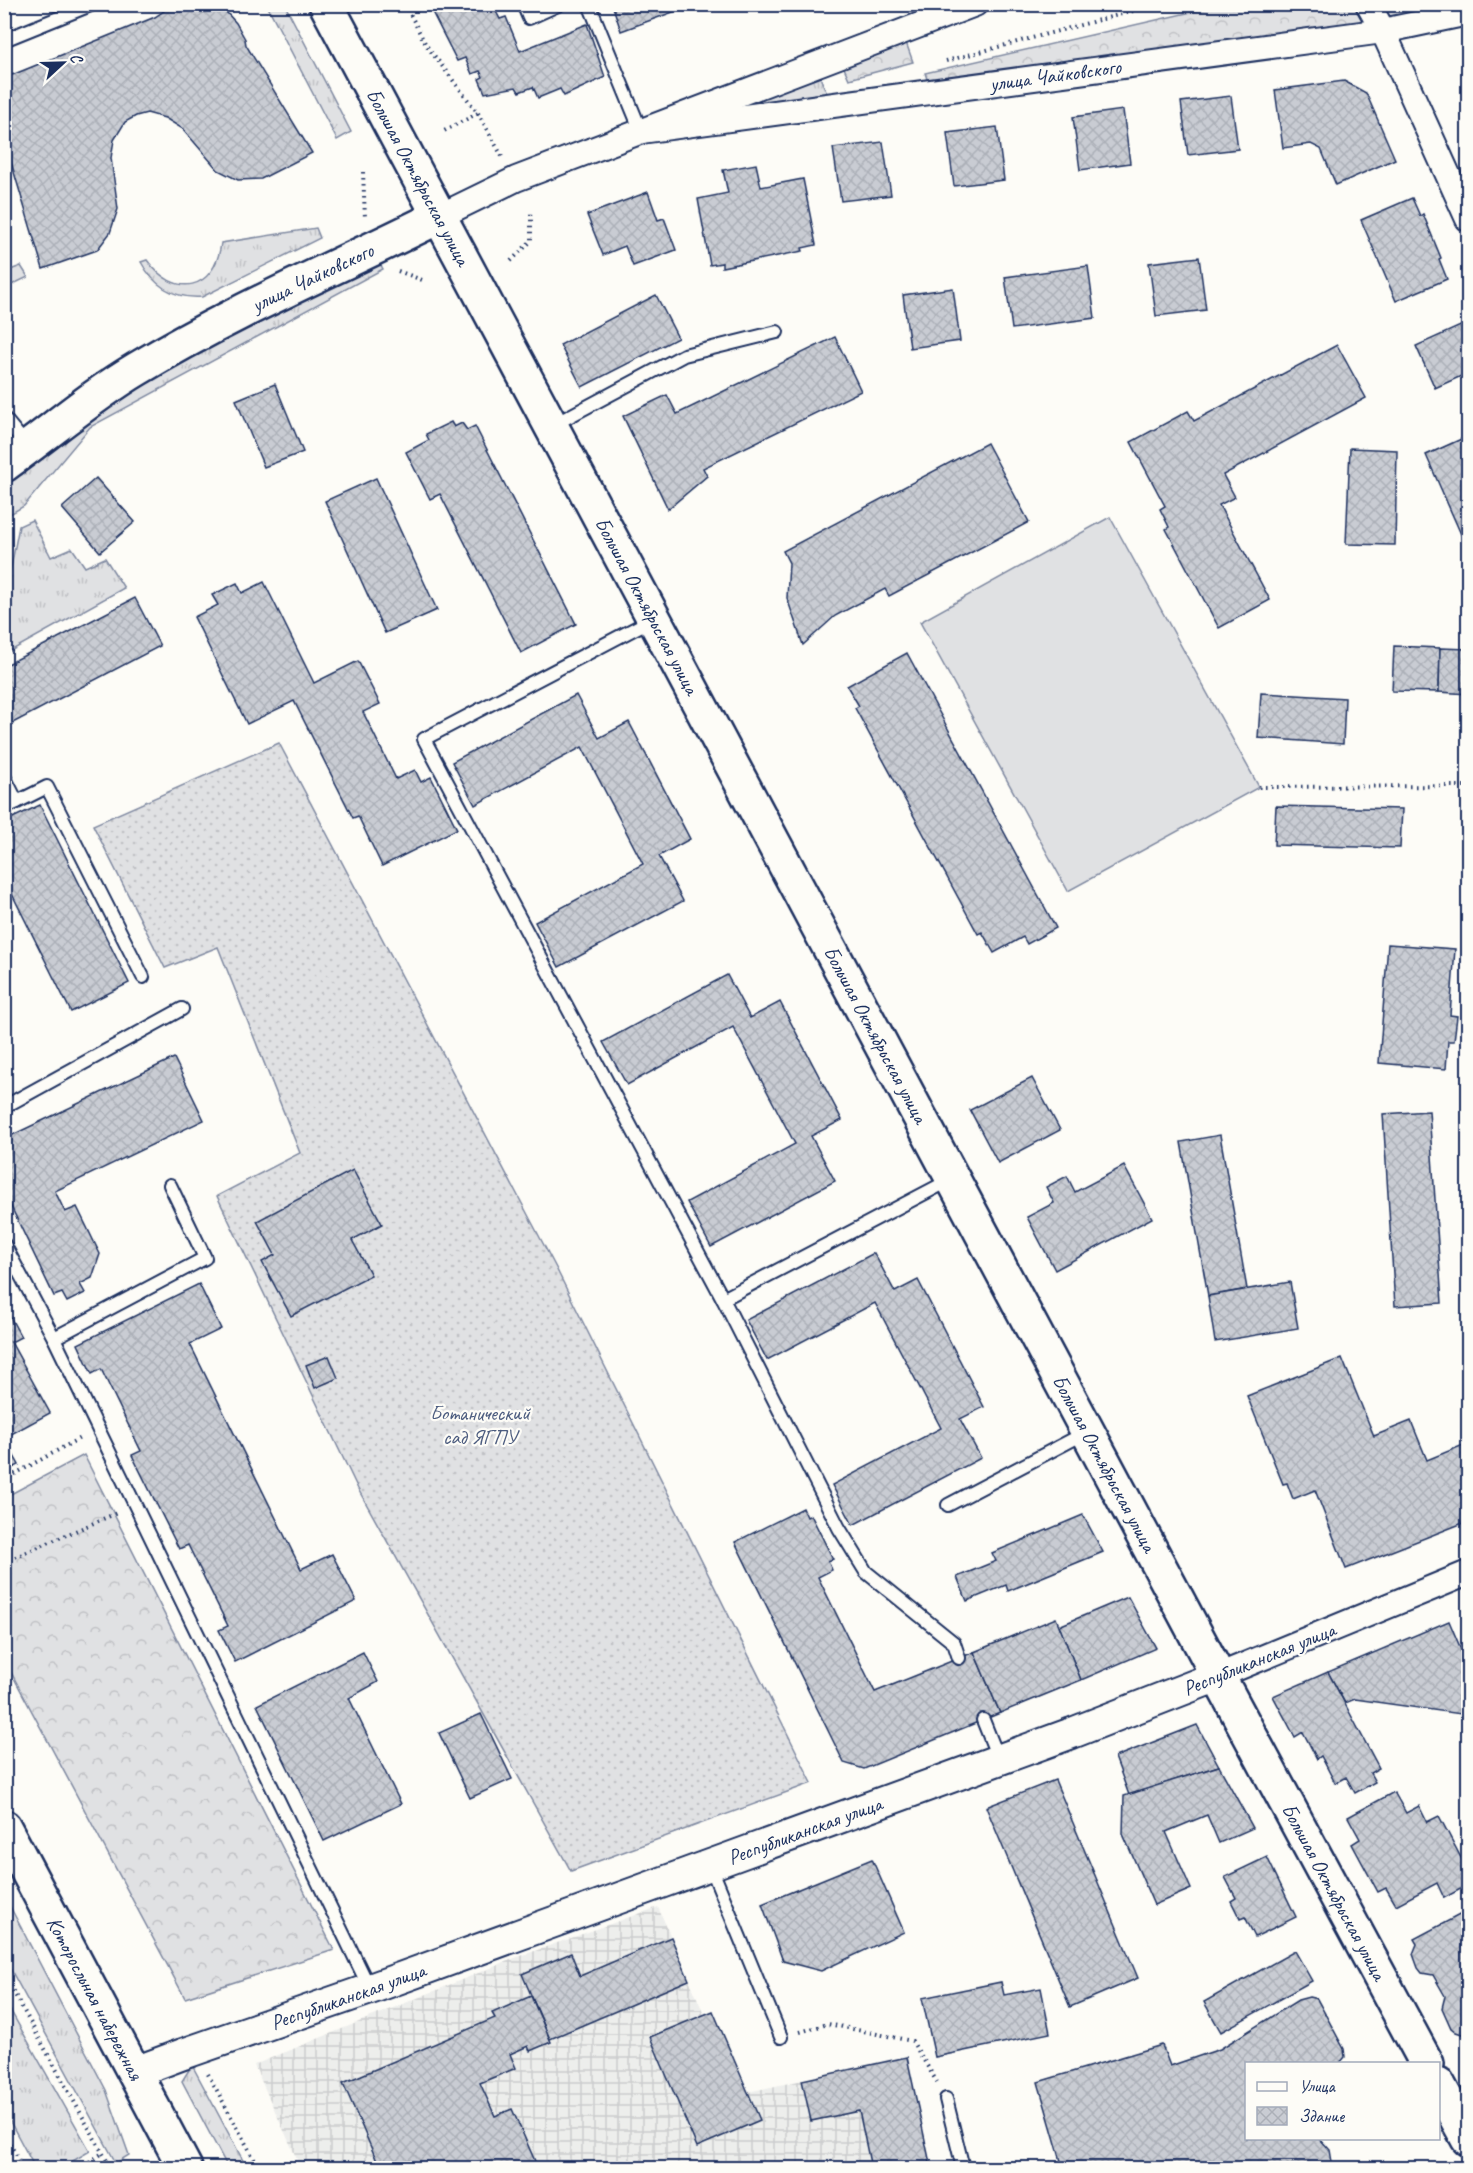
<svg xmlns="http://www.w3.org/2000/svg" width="1473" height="2173" font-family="Caveat,sans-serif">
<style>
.industrial{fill:url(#industrial-grid)}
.grass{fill:url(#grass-tufts);stroke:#7e88a0;stroke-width:1.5}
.forest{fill:url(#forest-crowns);stroke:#7e88a0;stroke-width:1.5}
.garden{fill:url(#garden-dots);stroke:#7e88a0;stroke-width:1.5}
.pitch{fill:#e0e1e3;stroke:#7e88a0;stroke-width:1.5}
.building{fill:url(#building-cross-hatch);stroke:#1b2f5e;stroke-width:1.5}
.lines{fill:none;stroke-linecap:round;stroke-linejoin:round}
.service-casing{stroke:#1b2f5e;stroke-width:16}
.minor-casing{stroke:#1b2f5e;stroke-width:28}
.tertiary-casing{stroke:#1b2f5e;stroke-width:34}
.secondary-casing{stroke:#1b2f5e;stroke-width:38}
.path{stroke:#1b2f5e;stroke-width:4;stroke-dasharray:1.5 4.5;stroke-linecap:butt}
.service{stroke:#fdfcf7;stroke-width:12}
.minor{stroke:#fdfcf7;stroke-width:24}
.tertiary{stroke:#fdfcf7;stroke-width:30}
.secondary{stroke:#fdfcf7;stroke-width:33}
.labels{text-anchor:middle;stroke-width:4.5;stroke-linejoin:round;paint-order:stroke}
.street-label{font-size:21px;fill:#1b2f5e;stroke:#fdfcf7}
.park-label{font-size:21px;fill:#4c5c7f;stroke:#fdfcf7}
</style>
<defs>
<pattern id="industrial-grid" width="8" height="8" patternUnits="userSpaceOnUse" patternTransform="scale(1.5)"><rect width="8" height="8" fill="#edeeec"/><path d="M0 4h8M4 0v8" fill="none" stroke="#cbcccd"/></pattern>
<pattern id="grass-tufts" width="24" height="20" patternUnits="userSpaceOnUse" patternTransform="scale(1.5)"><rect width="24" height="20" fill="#e0e1e3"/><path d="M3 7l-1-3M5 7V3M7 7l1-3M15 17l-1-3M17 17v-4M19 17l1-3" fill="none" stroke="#c0c1c5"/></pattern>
<pattern id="forest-crowns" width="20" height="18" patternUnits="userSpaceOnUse" patternTransform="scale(1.5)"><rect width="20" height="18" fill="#e0e1e3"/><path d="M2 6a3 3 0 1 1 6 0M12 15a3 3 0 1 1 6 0" fill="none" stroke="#c0c1c5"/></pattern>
<pattern id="garden-dots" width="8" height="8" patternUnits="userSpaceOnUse" patternTransform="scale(1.5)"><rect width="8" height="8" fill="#e0e1e3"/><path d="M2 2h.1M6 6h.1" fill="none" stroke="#c0c1c5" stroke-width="1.8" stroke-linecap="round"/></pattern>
<pattern id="building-cross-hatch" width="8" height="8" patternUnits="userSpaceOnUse" patternTransform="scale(1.5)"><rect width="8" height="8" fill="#c9ccd3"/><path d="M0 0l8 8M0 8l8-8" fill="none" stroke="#acb0b8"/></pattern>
</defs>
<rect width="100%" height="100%" fill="#fdfcf7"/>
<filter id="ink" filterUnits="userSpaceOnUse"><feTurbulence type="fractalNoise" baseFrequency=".0167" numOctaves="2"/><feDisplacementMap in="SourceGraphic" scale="12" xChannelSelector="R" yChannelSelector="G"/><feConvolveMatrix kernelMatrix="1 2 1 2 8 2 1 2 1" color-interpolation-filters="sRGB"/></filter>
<g filter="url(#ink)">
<path class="industrial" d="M658,1907L704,2014L713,2011L748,2092L907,2057L931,2168H301L254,2065L515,1958Z"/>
<g class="grass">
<path d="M267,5H285L351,132L337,140Z"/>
<path d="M817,70L830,101L689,121Z"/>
<path d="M316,228L320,238L202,297C174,299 154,286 141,262L147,260C175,299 215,291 221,243Z"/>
<path d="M378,260L383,269L90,427L24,506L5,517V482C46,450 87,418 131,391C210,341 295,301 378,260Z"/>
<path d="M21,266L28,277L5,288V272Z"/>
<path d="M32,520L51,557L72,548L85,567L105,558L124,588L5,654V598L19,526Z"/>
<path d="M4,1895L106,2090L129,2155L116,2163L5,1959Z"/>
<path d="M4,1999L90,2151L61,2168H35L5,2112Z"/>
<path d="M192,2065L247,2168H228L182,2081Z"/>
</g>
<g class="forest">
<path d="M1468,4L1385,28L1372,5Z"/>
<path d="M1222,5H1367L1380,28L930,88L925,73Z"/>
<path d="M904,37L913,62L849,79L841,61Z"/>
<path d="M84,1455L334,1950L185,1998L5,1661V1497Z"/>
</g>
<path class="garden" d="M279,743L556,1268L812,1783L571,1871L358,1489L217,1196L300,1153L218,947L165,968L93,825Z"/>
<path class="pitch" d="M1110,517L1259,787L1068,891L920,622Z"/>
<g class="building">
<path d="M174,4H219L236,23L245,39L246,45L312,153L261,179L238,180L218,170L183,129L165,118L147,113L136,116L125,122L114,140L111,158L118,209L110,233L97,250L43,269L4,139V63L12,75L155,17Z"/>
<path d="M428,4H492L500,19L506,17L520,51L587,24L605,77L564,96L560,89L538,98L533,87L519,92L516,87L485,93L479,79L483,77L480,71L472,74L465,58L457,61Z"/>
<path d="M612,4H695L621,31Z"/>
<path d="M1344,81L1366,93L1395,159L1336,185L1321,149L1311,144L1283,148L1275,90Z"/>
<path d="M1231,96L1238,149L1188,155L1181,102Z"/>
<path d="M1123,110L1130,163L1080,170L1073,117Z"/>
<path d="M997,127L1004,180L954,186L947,133Z"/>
<path d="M883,142L891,195L841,201L833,148Z"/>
<path d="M756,164L761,187L803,179L816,245L802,248L803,251L722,267V263L710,265L698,199L728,193L723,170Z"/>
<path d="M648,192L658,220L664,218L676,250L633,266L625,246L603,255L587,215Z"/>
<path d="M1412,198L1420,216L1423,214L1441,258L1439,259L1447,279L1396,301L1361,220Z"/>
<path d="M1199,257L1206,310L1156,316L1149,263Z"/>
<path d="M1088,266L1095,318L1012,329L1005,277Z"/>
<path d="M953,288L960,341L910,348L903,295Z"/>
<path d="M656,295L678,338L582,387L560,345Z"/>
<path d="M1467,323L1468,328V373L1435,388L1416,346Z"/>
<path d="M835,337L861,391L703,468L707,476L668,509L623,416L667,395L677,414Z"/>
<path d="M1337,345L1366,398L1223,475L1235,497L1219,505L1270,600L1219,628L1166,529L1169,527L1160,509L1165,506L1131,442L1188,411L1194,421Z"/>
<path d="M275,384L303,452L264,467L236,400Z"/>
<path d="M451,422L454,427L462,423L467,430L475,426L576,624L521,653L440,494L430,499L406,452L429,440L426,434Z"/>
<path d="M1468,436V539L1464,541L1426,455Z"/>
<path d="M987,443L1029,522L889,596L885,589L835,616L803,645L787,598L789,563L783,551Z"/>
<path d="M1350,448L1397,450L1395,545L1346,544Z"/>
<path d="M96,478L135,522L100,552L62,508Z"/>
<path d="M376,478L437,610L385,633L325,501Z"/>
<path d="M264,582L314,683L358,661L380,704L363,712L396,779L415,770L421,782L431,777L457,829L382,866L358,816L353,818L294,701L247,724L194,617L218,605L212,595L237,583L242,593Z"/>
<path d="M135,598L160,646L7,726L4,721V666Z"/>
<path d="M1394,646L1440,648L1439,692L1392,691Z"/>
<path d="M1440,648L1468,649V694L1439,692Z"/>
<path d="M907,653L1056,928L1027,944L1023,937L994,953L982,932L978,934L855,708L859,706L847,686Z"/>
<path d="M1261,693L1345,698L1343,744L1258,738Z"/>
<path d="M576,695L599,738L629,722L690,839L659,856L683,901L559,967L535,922L643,864L582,747L475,805L452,762Z"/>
<path d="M40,805L129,983L71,1012L4,878V822Z"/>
<path d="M1276,806L1402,809L1400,848L1274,845Z"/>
<path d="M1388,944L1455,949L1450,1015L1457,1016L1454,1041H1448L1446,1069L1379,1063Z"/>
<path d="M727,975L750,1018L780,1002L842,1120L811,1136L835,1181L711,1247L687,1202L795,1144L733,1027L627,1085L603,1042Z"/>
<path d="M174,1058L204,1120L55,1191L65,1212L77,1207L100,1254L92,1278L80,1284L85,1293L67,1302L62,1293L54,1296L4,1192V1139Z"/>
<path d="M1032,1078L1060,1130L998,1163L970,1110Z"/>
<path d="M1429,1111L1442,1303L1395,1306L1383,1114Z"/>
<path d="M1220,1135L1247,1289L1208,1296L1181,1142Z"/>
<path d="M1124,1166L1152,1218L1055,1270L1027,1217L1054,1203L1046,1187L1067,1176L1075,1192Z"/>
<path d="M353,1170L382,1224L352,1240L371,1275L291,1316L262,1262L275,1255L257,1221Z"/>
<path d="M874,1253L895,1292L918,1280L984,1407L960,1419L981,1458L853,1525L832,1485L941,1428L875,1303L767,1360L746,1320Z"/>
<path d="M1290,1282L1298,1328L1215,1342L1208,1296Z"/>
<path d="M199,1284L221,1329L190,1344L301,1569L332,1554L356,1601L235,1662L219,1630L228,1626L188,1545L179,1549L132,1455L141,1451L101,1369L92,1374L78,1344Z"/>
<path d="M8,1313L21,1337L11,1342L50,1413L4,1438V1315Z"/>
<path d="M329,1356L338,1378L315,1388L306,1365Z"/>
<path d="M1342,1358L1374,1436L1411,1421L1427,1460L1468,1443V1524L1464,1526L1463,1523L1346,1569L1315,1490L1293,1499L1287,1483L1283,1484L1247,1396Z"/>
<path d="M4,1438L19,1465L4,1472Z"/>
<path d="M803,1508L807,1517L811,1515L833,1559L828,1561L832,1570L818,1577L875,1692L974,1652L1000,1713L864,1769L844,1763L735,1542Z"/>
<path d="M1083,1515L1103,1552L1008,1591L1006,1585L967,1601L957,1577L996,1561L992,1553Z"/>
<path d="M1128,1597L1156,1648L1081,1680L1059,1626Z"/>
<path d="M1056,1618L1081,1680L1000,1713L974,1652Z"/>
<path d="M1449,1621L1468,1666V1715L1355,1699L1345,1703L1328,1672Z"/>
<path d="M363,1652L378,1682L349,1698L401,1804L324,1841L257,1705Z"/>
<path d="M1328,1672L1379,1768L1370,1773L1375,1782L1355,1793L1346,1777L1335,1783L1321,1756L1317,1759L1303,1732L1295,1737L1273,1696Z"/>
<path d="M481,1714L512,1779L470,1798L439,1733Z"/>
<path d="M1197,1725L1219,1766L1129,1795L1115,1757Z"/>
<path d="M1219,1766L1253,1828L1219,1843L1207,1815L1166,1832L1191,1889L1154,1905L1123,1834L1124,1796Z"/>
<path d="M1055,1780L1138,1978L1070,2007L986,1807Z"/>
<path d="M1394,1792L1406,1813L1419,1806L1427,1822L1439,1816L1468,1871V1885L1444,1898L1437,1883L1396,1905L1386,1888L1378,1892L1352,1844L1360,1839L1348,1817Z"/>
<path d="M1267,1857L1296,1917L1255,1937L1245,1917L1240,1919L1231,1901L1236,1898L1225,1877Z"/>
<path d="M872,1859L904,1932L821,1971L783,1961L762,1904Z"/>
<path d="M1465,1912L1468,1917V2041L1465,2035L1456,2032L1451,2028L1442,2008L1445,1996L1433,1975L1422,1973L1418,1968L1413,1954L1417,1944L1414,1939Z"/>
<path d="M671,1937L689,1980L550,2039L522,1974L571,1953L580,1976Z"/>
<path d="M1295,1951L1312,1981L1221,2032L1204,2002Z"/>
<path d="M1001,1982L1004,1995L1041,1988L1050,2033L935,2057L922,1998Z"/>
<path d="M531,1996L551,2042L530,2051L528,2046L510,2054L516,2068L480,2083L495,2116L512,2109L538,2168H380L343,2083L495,2018L492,2013Z"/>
<path d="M1309,1997L1317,1999L1344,2049L1345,2057L1339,2064H1246V2138H1319L1330,2150L1333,2168H1063L1038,2082L1162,2045L1170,2066L1220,2049L1298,2000Z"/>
<path d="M713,2011L760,2120L697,2147L650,2037Z"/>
<path d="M907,2057L931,2168H871L859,2111L811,2121L802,2080Z"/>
</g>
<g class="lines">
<defs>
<g id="service">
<path d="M523,4L529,18L560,4"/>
<path d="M589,4L641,131"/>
<path d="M4,40L93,4"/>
<path d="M4,418L28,447"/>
<path d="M553,425L684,355L777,332"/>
<path d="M653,619L424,739L723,1299L952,1179"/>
<path d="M4,776L17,802L4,808"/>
<path d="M17,802L47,787L143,977"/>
<path d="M4,1107L182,1009"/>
<path d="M4,1244L54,1338L370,1989"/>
<path d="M723,1299L839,1528L866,1572L954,1643L959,1658"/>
<path d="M54,1338L205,1258L170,1185"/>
<path d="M948,1505L1087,1432"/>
<path d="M983,1720L999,1760"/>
<path d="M710,1865L781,2037"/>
<path d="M946,2099L963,2168"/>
</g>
<g id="minor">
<path d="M1368,4L1383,31L1468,219"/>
<path id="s1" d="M641,131L1383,31L1468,13"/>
<path d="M438,217L516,179L975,4"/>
<path d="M1218,1676L1468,1573"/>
</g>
<g id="tertiary">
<path id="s2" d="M135,2072L183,2054L370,1989L1072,1733L1218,1676"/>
</g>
<g id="secondary">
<path id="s3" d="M326,4L1218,1676L1427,2064"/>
<path id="s4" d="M4,465C49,433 90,397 137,369C233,311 338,267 438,217"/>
<path id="s5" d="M4,1827L185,2168"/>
<path d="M1438,2084L1468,2139"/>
</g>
</defs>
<use href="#service" class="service-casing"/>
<use href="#minor" class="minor-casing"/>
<use href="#tertiary" class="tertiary-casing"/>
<use href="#secondary" class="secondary-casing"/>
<g class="path">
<path d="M405,4L426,45L478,113L442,132"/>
<path d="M946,61L1159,4"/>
<path d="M478,113L503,158"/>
<path d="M363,172L365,218"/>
<path d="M511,261L531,241V212"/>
<path d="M398,271L425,281"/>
<path d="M1259,787L1468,786"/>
<path d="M4,1480L80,1438"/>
<path d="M4,1562L119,1512"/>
<path d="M4,1975L111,2168"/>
<path d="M800,2032L828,2024L912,2041L937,2082"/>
<path d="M208,2074L259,2168"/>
<path d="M4,2133L23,2168"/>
<path d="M79,2168L103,2153"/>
</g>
<use href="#service" class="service"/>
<use href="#minor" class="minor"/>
<use href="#tertiary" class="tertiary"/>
<use href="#secondary" class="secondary"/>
</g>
</g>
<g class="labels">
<g class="street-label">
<text dy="7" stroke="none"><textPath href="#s1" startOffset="418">улица Чайковского</textPath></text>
<text dy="7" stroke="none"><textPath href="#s3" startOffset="196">Большая Октябрьская улица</textPath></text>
<text dy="7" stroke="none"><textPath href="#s4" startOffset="362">улица Чайковского</textPath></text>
<text dy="7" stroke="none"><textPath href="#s3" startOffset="682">Большая Октябрьская улица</textPath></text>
<text dy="7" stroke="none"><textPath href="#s3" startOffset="1168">Большая Октябрьская улица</textPath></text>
<text dy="7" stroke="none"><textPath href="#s3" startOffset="1654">Большая Октябрьская улица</textPath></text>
<text transform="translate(1259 1659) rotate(-22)" y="7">Республиканская улица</text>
<text dy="7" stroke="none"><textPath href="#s2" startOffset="712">Республиканская улица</textPath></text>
<text dy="7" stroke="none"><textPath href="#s3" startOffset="2140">Большая Октябрьская улица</textPath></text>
<text dy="7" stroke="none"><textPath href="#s2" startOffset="226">Республиканская улица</textPath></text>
<text dy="7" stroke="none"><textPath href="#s5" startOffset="194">Которосльная набережная</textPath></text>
</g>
<g class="park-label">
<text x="480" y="1420">Ботанический<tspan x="480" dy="24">сад ЯГПУ</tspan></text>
</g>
</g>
<rect width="1473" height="2173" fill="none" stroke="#fdfcf7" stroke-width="24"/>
<rect x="12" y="12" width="1449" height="2149" fill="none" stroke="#1b2f5e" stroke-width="2" filter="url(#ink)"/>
<rect x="1245" y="2062" width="195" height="78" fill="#fdfcf7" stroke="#a3aaba" stroke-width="1.5"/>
<rect x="1257" y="2082" width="30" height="9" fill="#fdfcf7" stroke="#a3aaba" stroke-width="1.5"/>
<text x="1299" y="2092" font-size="18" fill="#1b2f5e">Улица</text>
<rect x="1257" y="2107" width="30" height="18" fill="url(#building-cross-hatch)" stroke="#a3aaba" stroke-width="1.5"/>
<text x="1299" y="2122" font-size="18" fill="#1b2f5e">Здание</text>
<g transform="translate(63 63) rotate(68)" stroke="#fdfcf7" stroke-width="4.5" paint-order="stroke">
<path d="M0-4.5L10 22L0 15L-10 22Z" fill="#1b2f5e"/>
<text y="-9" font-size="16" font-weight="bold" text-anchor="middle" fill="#1b2f5e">С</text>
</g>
</svg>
